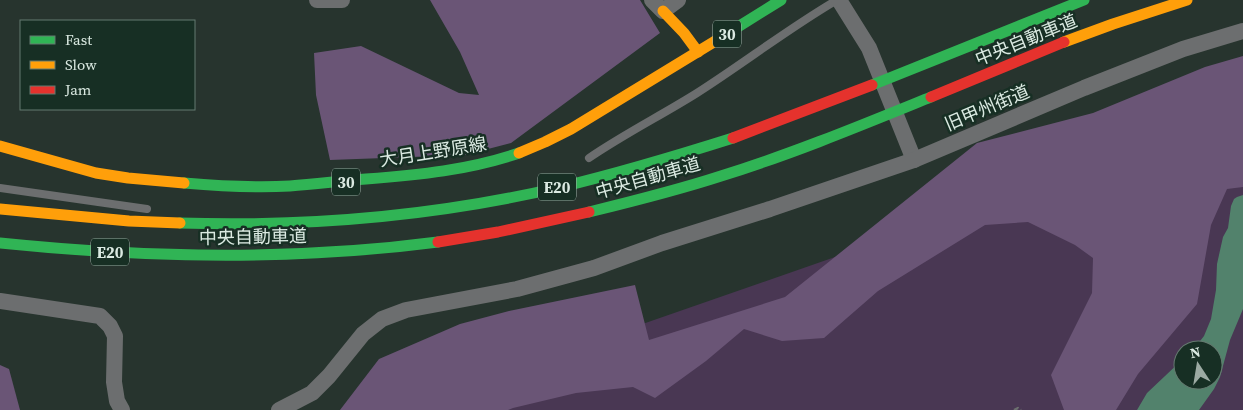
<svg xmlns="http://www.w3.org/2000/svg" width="1243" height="410" font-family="'Source Serif 4','Noto Sans JP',serif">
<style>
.green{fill:#493753;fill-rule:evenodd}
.forest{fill:#6a5576}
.water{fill:#52826c}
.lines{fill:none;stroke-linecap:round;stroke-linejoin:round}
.path{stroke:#6c706f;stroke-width:2.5;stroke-dasharray:5 2.5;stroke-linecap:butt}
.lane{stroke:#6c6e6f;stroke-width:8}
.street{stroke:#6c6e6f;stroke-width:16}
.fast{stroke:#30b455;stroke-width:11}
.slow{stroke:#ff9f0a;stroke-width:11}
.jam{stroke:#e5322d;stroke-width:11}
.labels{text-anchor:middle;stroke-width:5;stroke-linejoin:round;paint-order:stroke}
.shield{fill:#172f24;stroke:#a0b2a9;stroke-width:1}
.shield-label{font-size:16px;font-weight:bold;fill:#dbeae2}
.street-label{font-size:18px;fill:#dbeae2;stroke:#172f24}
</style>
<rect width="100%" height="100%" fill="#27342e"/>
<path class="green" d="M1243,115V410H388L562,352ZM1183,350H1213V380H1183Z"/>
<g class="forest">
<path d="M430,0H640L660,33L511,143L465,155L330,160L316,95L314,53L361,46L459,93L479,95L460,52Z"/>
<path d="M1243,56V187L1227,189L1211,225L1197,304L1138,374L1116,410H1064L1051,375L1092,293L1093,258L1075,245L1028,222L985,225L878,291L824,338L782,341L744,329L706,361L655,398L633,387L576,393L513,408L508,410H340L379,359L460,324L509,311L635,285L649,340L785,297L977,143L1093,113L1205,67Z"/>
<path d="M0,365L9,369L20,410H0Z"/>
</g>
<path class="water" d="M1243,195V309L1230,340L1220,377L1214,389L1199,410H1137L1147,393L1183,359V380H1213V350H1193L1204,336L1211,319L1216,290L1217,264L1223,237L1228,228L1231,206L1234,199L1237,197Z"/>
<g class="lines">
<path class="path" d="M1014,410L1018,408L1021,410"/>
<g class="lane">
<path d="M589,158C624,134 662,115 697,93C744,63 789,28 837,0"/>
<path d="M0,188L147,209"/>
</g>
<g class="street">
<path d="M317,0H342"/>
<path d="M652,0L663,11L678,0"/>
<path d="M839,0L869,48L914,160"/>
<path d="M0,301L100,316L110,326L115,336L114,382L117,401L122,410"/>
<path d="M279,410L312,393L329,376L363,334L382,319L406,310L517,289L594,268L662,243L770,209L914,160L1084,88L1183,49L1243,31"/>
</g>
<g class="fast">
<path d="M717,40L781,0"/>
<path d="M872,85L1084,0"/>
<path d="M184,183C219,186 255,188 290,186C316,184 341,181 366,179C419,175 469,170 519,153"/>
<path d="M589,212C634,201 678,190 721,176C792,154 862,125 931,97"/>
<path d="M180,223C308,227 437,216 561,187C619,173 676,156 733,138"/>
<path d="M0,243C146,258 293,261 438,242"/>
</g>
<g class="slow">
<path d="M663,11L684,33L698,52"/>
<path d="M1064,42L1113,24L1187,0"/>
<path d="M0,146L96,173L128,178L184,183"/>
<path d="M519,153L545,142L571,129L717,40"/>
<path d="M0,209L129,221L180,223"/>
</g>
<g class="jam">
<path d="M931,97L1064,42"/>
<path d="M733,138L872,85"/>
<path d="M438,242L498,232L589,212"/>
</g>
</g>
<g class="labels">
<g class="shield">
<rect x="713" y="20.5" width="28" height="27" rx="4"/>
<rect x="332" y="168.5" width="28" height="27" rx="4"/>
<rect x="538" y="173.5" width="38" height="27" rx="4"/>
<rect x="91" y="238.5" width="38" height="27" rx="4"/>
</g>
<g class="shield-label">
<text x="727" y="40">30</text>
<text x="346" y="188">30</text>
<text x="557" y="193">E20</text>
<text x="110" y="258">E20</text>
</g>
<g class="street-label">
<text transform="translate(1026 40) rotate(-22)" y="6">中央自動車道</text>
<text transform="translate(987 108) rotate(-23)" y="6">旧甲州街道</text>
<text transform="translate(433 152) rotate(-9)" y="6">大月上野原線</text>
<text transform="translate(648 178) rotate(-16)" y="6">中央自動車道</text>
<text transform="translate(253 237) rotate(-1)" y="6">中央自動車道</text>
</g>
</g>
<rect x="20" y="20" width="175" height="90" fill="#172f24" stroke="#657a70"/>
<rect x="30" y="36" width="25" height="8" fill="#30b455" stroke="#657a70"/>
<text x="65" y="45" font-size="15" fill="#dbeae2">Fast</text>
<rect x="30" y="61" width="25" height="8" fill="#ff9f0a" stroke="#657a70"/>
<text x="65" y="70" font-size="15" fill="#dbeae2">Slow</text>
<rect x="30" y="86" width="25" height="8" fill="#e5322d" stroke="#657a70"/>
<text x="65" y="95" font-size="15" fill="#dbeae2">Jam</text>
<g transform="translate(1198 365) rotate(348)"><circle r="24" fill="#172f24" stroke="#657a70"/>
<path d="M0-4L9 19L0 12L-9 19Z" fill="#9caaa3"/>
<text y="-8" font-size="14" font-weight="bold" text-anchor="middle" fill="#dbeae2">N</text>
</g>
</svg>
